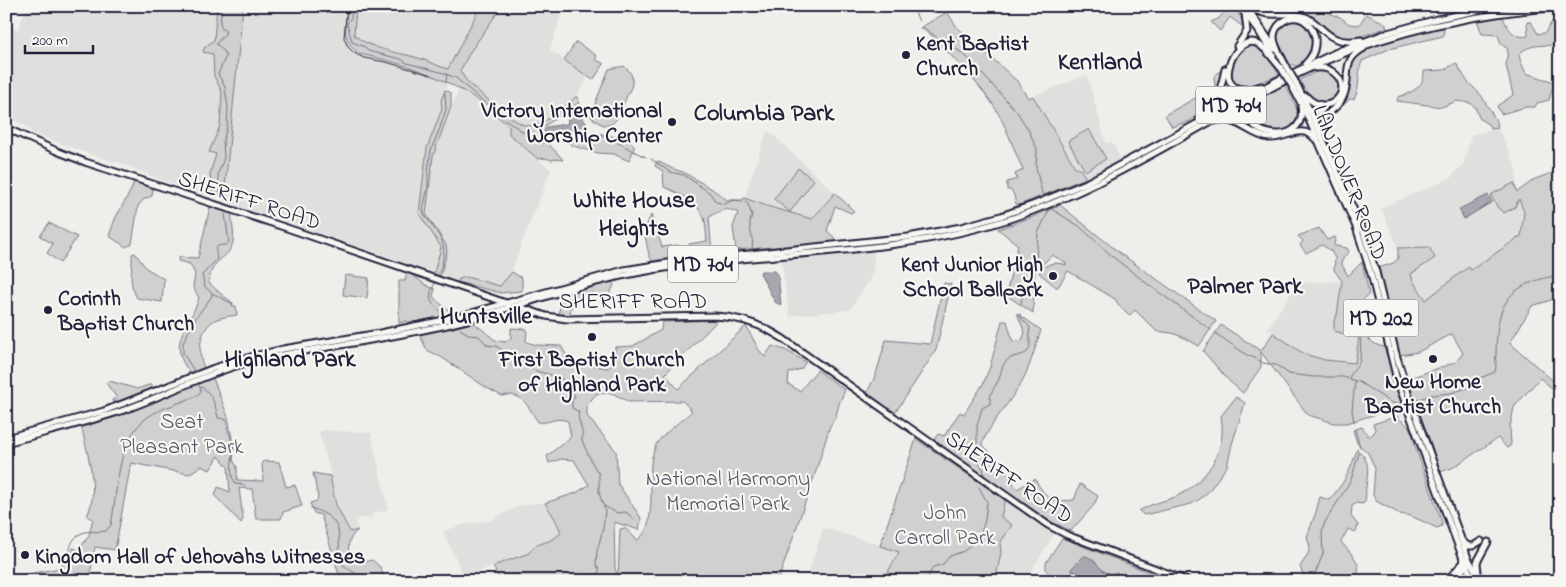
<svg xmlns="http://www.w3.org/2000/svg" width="1566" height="587" font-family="'Indie Flower',sans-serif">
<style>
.built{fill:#dfdfde}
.green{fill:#d0d0d1;stroke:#797986;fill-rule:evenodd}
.water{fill:#a7a7af;stroke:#727281}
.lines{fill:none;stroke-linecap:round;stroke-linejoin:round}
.stream{stroke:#727281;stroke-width:1}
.major-casing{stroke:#22223b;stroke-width:9}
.major{stroke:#f6f6f2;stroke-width:5}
.rail{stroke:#22223b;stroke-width:1}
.major-bridge-casing{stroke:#22223b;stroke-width:9;stroke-linecap:butt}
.major-bridge{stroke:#f6f6f2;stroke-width:5}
.poi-dot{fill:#22223b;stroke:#f6f6f2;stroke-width:2}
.labels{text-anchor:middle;stroke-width:4.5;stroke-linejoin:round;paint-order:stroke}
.shield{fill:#f6f6f2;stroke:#626272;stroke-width:1}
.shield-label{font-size:21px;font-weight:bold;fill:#22223b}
.poi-label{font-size:22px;font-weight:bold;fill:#22223b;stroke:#f6f6f2;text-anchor:start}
.street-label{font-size:22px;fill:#22223b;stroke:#f6f6f2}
.park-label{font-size:22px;fill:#565668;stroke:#f6f6f2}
.neighbourhood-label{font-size:24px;font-weight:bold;fill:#22223b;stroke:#f6f6f2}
</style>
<rect width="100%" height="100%" fill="#eeeeeb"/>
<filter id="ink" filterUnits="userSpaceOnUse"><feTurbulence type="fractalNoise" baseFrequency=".02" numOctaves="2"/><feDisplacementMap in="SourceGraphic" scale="10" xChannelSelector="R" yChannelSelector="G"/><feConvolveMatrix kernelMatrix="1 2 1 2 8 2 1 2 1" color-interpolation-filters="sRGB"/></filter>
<g filter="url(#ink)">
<g class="built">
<path d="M27,6H217L214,40L204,48L203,52L213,54L214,76L222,92L220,126L209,151L216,154L210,174L212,184V191L209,196L153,177L118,162H114L86,153L32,133L25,125L6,117V39L10,28L18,30Z"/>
<path d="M243,6H348L345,32L360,54L422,70L448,83L441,101L442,109L427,148L419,213L441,247L434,273L223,201Z"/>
<path d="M356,6H473L477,13L449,69L417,58L378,47L360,40L354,35Z"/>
<path d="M502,6H564L550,50L588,77L577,96L543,122L531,126L517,122L468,83L460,71L470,52Z"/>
<path d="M1087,75L1106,143L1112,142L1121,160L1086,178L1081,170L1075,167L1033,96Z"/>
<path d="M459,88L485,105L509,126V134L551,170L521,245L512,272L500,286L459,279L458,282L440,276L447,253L426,214L433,156Z"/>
<path d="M1498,128L1516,167L1517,179L1516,189L1524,212L1521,236L1471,270L1469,268L1460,273L1426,300L1413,281L1411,274L1434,259L1429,247L1398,248L1381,208L1450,178L1464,163L1471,135Z"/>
<path d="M769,131L835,193L812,219L770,207L744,198L766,134Z"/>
<path d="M873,250L874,262L873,270L870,279L850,310L796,315L790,318L781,259Z"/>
<path d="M1342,281L1337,315L1359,338L1355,363L1325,360L1304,354L1267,329L1298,283Z"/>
<path d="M322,430L371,433L388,509L386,511L372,513V518H362L355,520L358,530L350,532L336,505L330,472L319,433Z"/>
<path d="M1004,499L1055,533L1025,581H995L1001,553L998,534Z"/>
<path d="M535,503H545L561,532L559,535L549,541L534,546L529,553L464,577L443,531L462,525L491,520L519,506Z"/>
<path d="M823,528L881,545H926L891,581H811L807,578Z"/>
</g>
<g class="green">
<path d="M217,6H243L224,197L212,191L210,174L216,154L209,152L220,126L221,111L222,92L214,76L213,54L203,52L204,48L214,40Z"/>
<path d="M348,6H356L354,35C371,49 395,52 415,57C427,60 437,66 448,69L477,13L473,6H502L470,52L460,71L468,83L491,102L485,105C445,77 408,64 360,54C341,42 345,26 348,6Z"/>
<path d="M1231,6H1233C1238,13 1243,19 1243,27L1230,17L1220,31L1211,22L1218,19Z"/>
<path d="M1256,6H1319L1331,14L1340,17L1349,24L1359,25L1366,14L1385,23L1387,28C1364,34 1345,46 1324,29C1318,23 1310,15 1302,13C1286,9 1273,13 1256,6Z"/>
<path d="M947,12L957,27L1017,81L1028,98L1033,96L1075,167L1081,170L1086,178L1019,205L1016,204L1014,195L1011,190H1007V182L1017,179L1015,174L1023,170C1013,148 1006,124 992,103C974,78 951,56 930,34L920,28Z"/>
<path d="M1498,16L1503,17C1507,28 1514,39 1528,36L1527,22H1531L1538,34L1545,33L1553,20L1556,21L1558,45C1545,46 1527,43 1519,55L1521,63L1526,73L1554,82L1549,100L1537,103L1535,107H1526L1501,114L1497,106L1513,95L1506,65L1508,49L1501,44L1498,35L1482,34L1477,20Z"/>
<path d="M1291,21C1318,22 1319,57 1296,66L1290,64L1277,39C1278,30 1281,24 1291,21Z"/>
<path d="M1442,26L1444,30L1443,36L1389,49L1362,61C1357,73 1361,88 1354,99H1350L1340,108L1339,106C1350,93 1347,78 1354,62C1356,57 1361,51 1367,48C1384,39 1422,30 1442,26Z"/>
<path d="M576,42L597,56L595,59L604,64L593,80L564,60Z"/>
<path d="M1248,45C1264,45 1272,63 1279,75L1245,88L1235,85C1226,70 1233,53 1248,45Z"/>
<path d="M1456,63L1467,81L1481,95L1497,122L1498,128L1491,129L1489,125L1480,119L1475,107L1470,103L1457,101L1442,107L1397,101L1398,97C1412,92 1424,88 1424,71L1444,70Z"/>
<path d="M624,66C628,70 632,73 632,79C633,85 629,92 626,98C618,118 613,137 590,116L609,69Z"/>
<path d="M1222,70L1213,102L1190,121L1172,127L1165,115L1215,87L1214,76Z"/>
<path d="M1318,71C1354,74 1334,117 1313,100C1307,95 1303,86 1299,80Z"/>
<path d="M1285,85C1291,96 1299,107 1297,120C1286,136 1259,134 1252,116C1256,97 1269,92 1285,85Z"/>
<path d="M445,90L451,93V107L433,156L426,214L446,245L447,253L440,276L434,273L441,247L419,213L427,148L442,109L441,101Z"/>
<path d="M577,96L579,103L546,125L541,131C543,142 556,150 563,160L555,159L552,160L545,158L538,159L509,134V126L496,115L498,112L503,111C511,117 520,126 531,126C545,125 566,105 577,96Z"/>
<path d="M1089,129L1106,159L1085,171L1068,141Z"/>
<path d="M603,134L630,141L634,146V148L629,161L614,154L598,153L573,146L567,141L568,138L580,134Z"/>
<path d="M657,161L673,169L683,172L712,189L727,200H743L744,198L770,207L812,219L835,193L854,211L851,213L835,206L827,231L836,239V242L736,250L733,227L738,213C727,206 719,211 709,217L712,254L690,255L689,244L707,241C706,234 706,224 704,218C698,202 679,193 664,187L663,171L655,166Z"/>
<path d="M798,168L814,180L790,212L774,199Z"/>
<path d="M1560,170V294L1551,300L1532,306L1510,343L1560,387V395L1540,378L1514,407L1510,427L1511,445L1507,448L1498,438L1452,468L1440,472L1430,441L1407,379L1456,362L1463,353L1452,334L1418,352L1400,355L1379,268L1393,263L1398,259V248L1429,247L1435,258L1411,274L1413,281L1426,300L1460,273L1469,267L1471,270L1521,236L1524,212L1519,199L1515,207L1504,213L1498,208L1491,196L1492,194L1514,183L1517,192L1535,179Z"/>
<path d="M134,182L153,188L152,196L144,199L138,206L132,244L126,247L109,236L115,219L131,190Z"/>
<path d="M1060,205L1121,254L1216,321L1199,346L1185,338L1172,333L1156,331L1135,310L1130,315L1120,307L1115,299L1068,271L1058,287H1056L1039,273C1046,263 1055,261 1066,265L1065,262L1052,255L1035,272L1033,313L1006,295L1018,245L998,229L1033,217Z"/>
<path d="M210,207L232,214C231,223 235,233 233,242C229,261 211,256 209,283L220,293L233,303L232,306H236L237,315C230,316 223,317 217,319C199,327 197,352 204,368L191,374C165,342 189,329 199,298L193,287L195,274L190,264L178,261L179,257L198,258Z"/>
<path d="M651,215L662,247L678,245L680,257L652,261L649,255L644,231Z"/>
<path d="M49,223L77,237L60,263L47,253L53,244L40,236Z"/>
<path d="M1319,228L1327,240L1334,237L1336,238L1334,244L1335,246L1347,248L1349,252L1344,257L1341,263L1348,276L1362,262L1369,294L1360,303C1361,322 1362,343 1384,347L1401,401L1396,408L1347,423H1334L1308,415L1261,352V367L1243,393L1229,381L1203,351L1221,325L1261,351L1273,333L1304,354L1325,360L1355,363L1359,338L1334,331V321L1337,315L1342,281L1334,270L1335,258L1331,251L1322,245L1306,253L1300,245L1303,241L1298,236Z"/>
<path d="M135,253L146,268L164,279L162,302L137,298C127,279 133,274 132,254Z"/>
<path d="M407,272C417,277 424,286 435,289L433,296L437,301L450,311V315L411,324L407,321L399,323V281H405Z"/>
<path d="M512,272L522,278V291L501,293L458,282L459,279L466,277L500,286Z"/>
<path d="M345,275L369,278L367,298L343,295Z"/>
<path d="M611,281L614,285L609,295L599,296L592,292L572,301L570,315H558L561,303L560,297Z"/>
<path d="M944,283L951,284L936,350L895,413L867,393L876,374L886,340L930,344Z"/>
<path d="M1017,313L1041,330C1035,348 1030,368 1020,385C1008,405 991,422 982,444L1001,464L1017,489L1035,479C1047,500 1050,502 1074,500L1080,484L1098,496L1094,505L1071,531L1046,519L934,440L938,434L944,436L960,412L964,414L983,384L990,367L1002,321H1007L1013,342L1022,340L1025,333Z"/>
<path d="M718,320L665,374L678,389L746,326L759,350L765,357L772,346L785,350L806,362L801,369L789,373L788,384L800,391L817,370L845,390L839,404L836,416L830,426L816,471L778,581H500L493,566L529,553L534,546L549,541L559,535L561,532L555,519L545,503L576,493L589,485L574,460L561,459L549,463L547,456L571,437L568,421C554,416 551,424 538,422C528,407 523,391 502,396L487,388L441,357L427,350L419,334L474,323L495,340L505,342L511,338V328L527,329L526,342L537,345L561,346L568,358L575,362L608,368L615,363V347L633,346L661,330L662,322ZM612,393L629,402L683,401L692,411C684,419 660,436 656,445C654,450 651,458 651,464C649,483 657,529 637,540L625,528L620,529L618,577L615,568L614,522L639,530L641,518L618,484L616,451L587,416V405L596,394Z"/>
<path d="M213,378L228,417L234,449L233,460L237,467V480L263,481L262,462L266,461L279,462L286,487L295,485L302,506L283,512L281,519H256L252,489L239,488L243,519L241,523L215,496L218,487L230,492L228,467L219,456L210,470L201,466L189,474L131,463L115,550L95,547L89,581H17V576L55,569L64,564H70L73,548L79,550L89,535L93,519L87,516C100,490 87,453 81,425L138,407Z"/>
<path d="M110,381L137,389L152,384V390L113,405L112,400L117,398L106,383Z"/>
<path d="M1236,397L1245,403L1232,444L1227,466L1209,491L1200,499L1191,504L1144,515L1139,511C1153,502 1169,501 1183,493C1210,476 1227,449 1221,416Z"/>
<path d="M1398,416C1400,422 1403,420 1407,425C1412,430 1414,439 1415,446L1442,522V526L1437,528L1411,516L1400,514L1376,501L1373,495L1375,468L1368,453L1357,443L1353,430L1362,427L1369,437L1374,433L1375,429L1373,424Z"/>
<path d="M916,439L1005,500L1001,517L1012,525L1000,543L1001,553L995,581H883L899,552L880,546Z"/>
<path d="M1357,449C1371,461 1368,471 1366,487C1365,493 1367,497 1364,503L1362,504L1357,503L1352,506L1351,516L1358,525L1356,532L1348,529L1341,542C1351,554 1366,565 1354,581H1306L1300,567L1308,554L1310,547L1307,537L1316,512L1320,497L1329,500C1344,484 1351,470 1357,449Z"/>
<path d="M313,473L330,476L336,505L350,532L358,530C347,538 343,557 360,561C363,562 368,561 372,560L380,567L386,581H341L321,515L314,513L310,503L317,501L318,497Z"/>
<path d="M1062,538L1171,581H1065L1051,575L1046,570V563Z"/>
</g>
<g class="water">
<path d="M578,111L586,123V129H576L549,137L545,135L544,131L547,127L566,124L568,122L567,118Z"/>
<path d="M1488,195L1492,202L1464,219L1459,209Z"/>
<path d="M761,271H775L778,274L781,305L775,302L760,273Z"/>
<path d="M1084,556C1098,557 1101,579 1117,572L1124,581H1106L1099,577L1072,571L1071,569Z"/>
</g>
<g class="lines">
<g class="stream">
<path d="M352,6L351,18L347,23L352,42L365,47L368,51L401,59L407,63L444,73L447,75L446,82"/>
<path d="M912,6L919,21"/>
<path d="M923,27L939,39L964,54L1017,112L1028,129L1037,149L1036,168L1043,197"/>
<path d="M446,74L456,78L485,103"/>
<path d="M497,113L538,143C552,143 563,136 576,133C602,128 623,148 646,157"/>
<path d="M651,159L670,172L684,175L710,193L716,202L724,204L734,200L747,202L752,215C746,231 755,233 752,249"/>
<path d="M220,194L218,174L224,158L223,141L227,127L228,108L225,87L218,74L226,56L222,49L216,44L225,34V30L222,29L220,23L222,6"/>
<path d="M439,273C450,244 441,238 424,214L423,209L428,187V170L431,150L440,128L446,109L445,93"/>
<path d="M435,283C425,301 432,304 445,315"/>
<path d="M212,293L233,304"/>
<path d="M1021,304L1023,292L1030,271L1036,259L1038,233L1050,208L1079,226L1113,257L1149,285L1211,330"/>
<path d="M460,329L470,335L479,336L487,345L496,346L508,354L521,359L528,363L533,370L561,378L575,396L572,401V408L579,412C577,419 580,421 581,428C583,431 582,436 582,440C584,446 595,470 599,474V493L605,510L603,529L597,551L596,564L599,569V572L592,577L593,581"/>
<path d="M1215,333L1247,355L1255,358L1263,363L1276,365L1289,374L1314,377H1343L1359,382L1392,403L1401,404"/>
<path d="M194,371L183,353V343L195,319L212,296V293L205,287L202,275L217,259C216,249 212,245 226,245L229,242L225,214"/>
<path d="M1349,378C1351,373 1355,369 1358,365C1364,354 1358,314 1358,300"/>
<path d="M201,387C212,392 216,407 218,418L225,419L227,422C227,431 233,440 233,449C233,460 228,475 236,484L245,485"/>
<path d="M1413,401L1432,395L1451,393L1467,388L1480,378L1495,372C1497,367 1495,359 1496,353C1497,323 1498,296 1530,283C1540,279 1549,276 1560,276"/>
<path d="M1354,422L1352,410L1355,381"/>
<path d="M1355,430L1360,447"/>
<path d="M984,474L983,468L972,456L977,444V426L982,408L990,404C989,392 995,388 999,379C1002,371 1001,364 1009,359C1015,355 1023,356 1027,352C1033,346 1028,335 1030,327L1021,318L1020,314"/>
<path d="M604,506L617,513L626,512L637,522"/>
<path d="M311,508C326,513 339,520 339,538C340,546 338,554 339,562L366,581"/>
<path d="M66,581C71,567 64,540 82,533C89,530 98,533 106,531L111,525C118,491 116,439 148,417C162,407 182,403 198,395L201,391L199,384"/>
<path d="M926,581L933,567L943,564L950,556L964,551L980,536L985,520L987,502L979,487"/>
<path d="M1312,581L1323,554L1322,533L1324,524L1351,480L1359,453"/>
</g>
<defs>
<g id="major">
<path d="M1239,6L1258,30L1273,55"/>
<path d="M1246,6L1275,49"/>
<path d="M1250,6C1268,20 1280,11 1299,15C1324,20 1323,47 1361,40"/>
<path d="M1237,46L1247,31L1245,13"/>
<path d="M1286,66C1282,58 1274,46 1274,37C1274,32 1277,26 1281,23C1304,4 1330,41 1305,64"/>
<path d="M1296,83L1313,117L1363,231L1376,272L1396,354L1409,396L1468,558L1481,581"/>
<path d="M1261,86C1206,105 1232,34 1256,43C1266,47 1274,61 1281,68"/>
<path d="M1292,86L1305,111L1356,227L1371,274L1397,380L1445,511L1464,561L1474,581"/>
<path d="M1306,96C1327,120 1357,90 1333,72C1328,68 1322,67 1315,68"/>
<path d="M1258,97C1222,133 1309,154 1301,106"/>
<path d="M1199,119C1216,106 1221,90 1225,69"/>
<path d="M1215,121C1237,115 1248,135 1269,138C1285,140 1303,122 1315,139"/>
<path d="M6,128L59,152L85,162L284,227L509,304"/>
<path d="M1322,133C1320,109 1338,113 1344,95C1352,76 1339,62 1364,48"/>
<path d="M517,306L546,316L567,319L715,316C740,317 762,325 782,338L1048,525L1067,535L1188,581"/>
<path d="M6,438L104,411L214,368L254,356L283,349L380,333L454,318L624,270L674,262L908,237L961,227L1001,216L1035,204L1086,183L1280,79L1341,50L1384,34L1437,19L1491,8L1512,6"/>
<path d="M6,443C46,432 86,423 124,410C163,396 199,377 239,365C270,356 302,351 335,346C372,340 410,333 447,325C511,310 572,285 636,273C757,250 882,258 1000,222C1108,189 1200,123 1300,73C1382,32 1470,14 1560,7"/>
<path d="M1462,541L1468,546H1473L1481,541"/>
<path d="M1478,573L1477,562L1488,542"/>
<path d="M1446,581L1466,560"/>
<path d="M1452,581L1468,564"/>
</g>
</defs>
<use href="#major" class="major-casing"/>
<use href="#major" class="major"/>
<path class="rail" d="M347,6L344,38L348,47L354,53L364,58L386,62L431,75"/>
<defs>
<g id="major-bridge">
<path d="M1286,66L1296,83"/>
<path d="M1281,68L1292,86"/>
</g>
</defs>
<use href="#major-bridge" class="major-bridge-casing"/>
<use href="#major-bridge" class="major-bridge"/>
</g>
</g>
<g class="poi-dot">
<circle cx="906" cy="55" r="5"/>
<circle cx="672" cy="122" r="5"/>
<circle cx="1053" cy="276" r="5"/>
<circle cx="48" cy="310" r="5"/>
<circle cx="592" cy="337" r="5"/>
<circle cx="1433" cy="359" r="5"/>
<circle cx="25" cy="555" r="5"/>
</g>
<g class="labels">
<g class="shield">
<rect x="1196" y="86.5" width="70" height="37" rx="4"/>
<rect x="668" y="245.5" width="70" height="37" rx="4"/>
<rect x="1343.5" y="299.5" width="75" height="37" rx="4"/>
</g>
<g class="shield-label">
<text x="1231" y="112">MD 704</text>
<text x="703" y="271">MD 704</text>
<text x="1381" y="325">MD 202</text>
</g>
<g class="poi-label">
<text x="916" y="50">Kent Baptist<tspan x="916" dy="25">Church</tspan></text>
<text x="662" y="117" text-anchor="end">Victory International<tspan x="662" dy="25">Worship Center</tspan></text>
<text x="1043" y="271" text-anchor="end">Kent Junior High<tspan x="1043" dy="25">School Ballpark</tspan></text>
<text x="58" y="305">Corinth<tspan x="58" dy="25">Baptist Church</tspan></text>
<text x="592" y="366" text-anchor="middle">First Baptist Church<tspan x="592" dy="25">of Highland Park</tspan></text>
<text x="1433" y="388" text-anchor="middle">New Home<tspan x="1433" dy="25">Baptist Church</tspan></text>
<text x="35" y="563">Kingdom Hall of Jehovahs Witnesses</text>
</g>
<g class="street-label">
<text transform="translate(1351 182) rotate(68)" y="8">LANDOVER ROAD</text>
<text transform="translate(250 199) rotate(18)" y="8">SHERIFF ROAD</text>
<text x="633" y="308">SHERIFF ROAD</text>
<text transform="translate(1010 476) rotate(34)" y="8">SHERIFF ROAD</text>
</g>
<g class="park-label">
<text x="182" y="428">Seat<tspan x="182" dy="25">Pleasant Park</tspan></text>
<text x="728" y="485">National Harmony<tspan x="728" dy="25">Memorial Park</tspan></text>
<text x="945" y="519">John<tspan x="945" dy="25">Carroll Park</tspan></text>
</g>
<g class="neighbourhood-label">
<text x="1100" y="69">Kentland</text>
<text x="764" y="120">Columbia Park</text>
<text x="634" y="207">White House<tspan x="634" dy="28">Heights</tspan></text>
<text x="1245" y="293">Palmer Park</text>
<text x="486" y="323">Huntsville</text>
<text x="290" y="366">Highland Park</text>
</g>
</g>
<rect width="1566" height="587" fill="none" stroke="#f6f6f2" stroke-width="25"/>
<rect x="12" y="12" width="1541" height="562" fill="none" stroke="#22223b" stroke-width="2" filter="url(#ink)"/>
<path d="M25 45v8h68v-8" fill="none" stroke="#22223b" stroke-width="2.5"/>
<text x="32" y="45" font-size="15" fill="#22223b" stroke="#f6f6f2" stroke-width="4" paint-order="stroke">200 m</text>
</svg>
